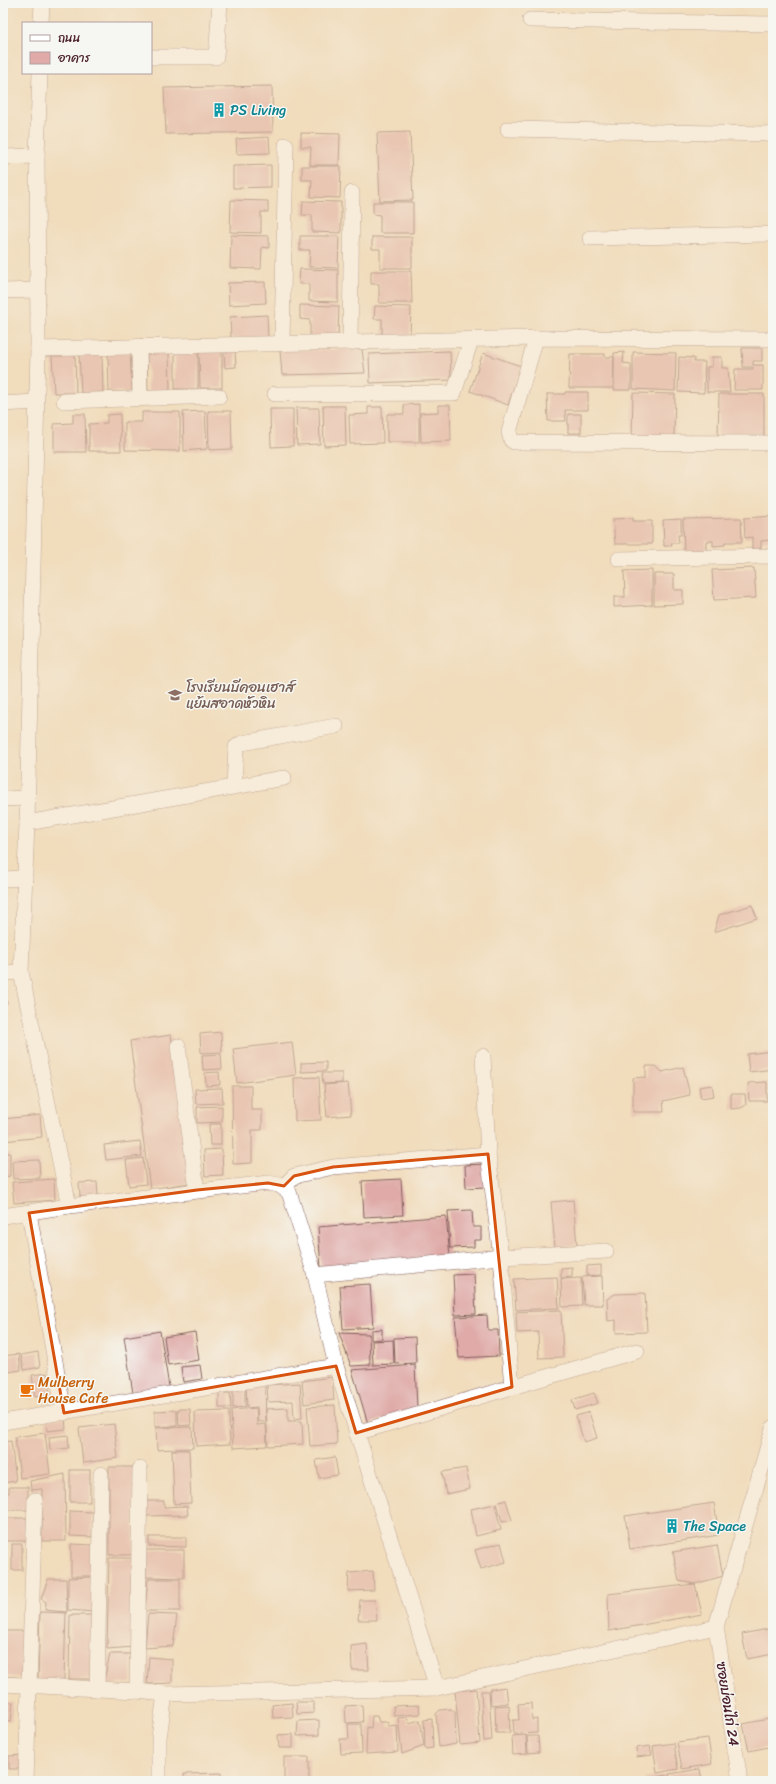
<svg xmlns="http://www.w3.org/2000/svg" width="776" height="1784" font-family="Sriracha,'Playpen Sans Thai',sans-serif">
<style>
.building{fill:#dfaaa7}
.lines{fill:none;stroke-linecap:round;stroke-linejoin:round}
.minor-casing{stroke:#84615e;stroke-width:16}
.minor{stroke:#fff;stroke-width:15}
.marked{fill:none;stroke:#d8530f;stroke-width:3;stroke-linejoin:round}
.labels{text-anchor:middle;stroke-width:3;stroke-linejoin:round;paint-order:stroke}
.culture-label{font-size:14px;fill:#0d838f;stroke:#f6f6f2;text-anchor:start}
.education-label{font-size:14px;fill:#785e54;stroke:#f6f6f2;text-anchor:start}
.food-label{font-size:14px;fill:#c56008;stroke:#f6f6f2;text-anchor:start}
.street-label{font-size:14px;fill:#4a1f2b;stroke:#f6f6f2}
</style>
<rect width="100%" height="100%" fill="#f6f6f2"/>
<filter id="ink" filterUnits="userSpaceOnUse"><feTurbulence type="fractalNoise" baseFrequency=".025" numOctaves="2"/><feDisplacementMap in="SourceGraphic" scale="8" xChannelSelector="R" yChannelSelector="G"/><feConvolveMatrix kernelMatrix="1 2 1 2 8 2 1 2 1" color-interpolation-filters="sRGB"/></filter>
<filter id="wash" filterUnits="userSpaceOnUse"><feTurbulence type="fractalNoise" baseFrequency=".012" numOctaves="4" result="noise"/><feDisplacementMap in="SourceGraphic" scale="16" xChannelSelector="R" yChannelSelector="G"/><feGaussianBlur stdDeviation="0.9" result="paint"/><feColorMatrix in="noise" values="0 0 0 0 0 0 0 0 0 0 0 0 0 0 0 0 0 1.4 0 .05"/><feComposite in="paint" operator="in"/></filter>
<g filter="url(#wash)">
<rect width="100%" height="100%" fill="#f1dcbc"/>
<g id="blocks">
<g class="building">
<path d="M272,86L273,132L166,134L164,88Z"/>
<path d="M410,132L413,200L380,201L377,133Z"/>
<path d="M301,133L340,134L339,165H310L311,147H301Z"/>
<path d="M269,137L270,153L237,154L236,139Z"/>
<path d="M271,165V187L233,188V166Z"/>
<path d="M302,166H341L340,198L311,197L312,180H302Z"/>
<path d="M231,200L268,201V212H261V233L230,232Z"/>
<path d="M303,201L341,202V233L312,232V215H302Z"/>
<path d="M373,202H413V233H380V215L373,214Z"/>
<path d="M231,235L269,236V248L262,247L261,269L230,268Z"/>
<path d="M300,236H339L338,268L309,267L310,250H300Z"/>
<path d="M372,237H412V268H380V249H372Z"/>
<path d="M300,269L338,270V302L309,301V284H299Z"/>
<path d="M371,271H411L412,303H379V284H371Z"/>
<path d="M265,282L266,303L229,305L228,283Z"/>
<path d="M300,305L339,306L338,337H310V320L300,319Z"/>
<path d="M375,306L411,307L410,336H382V319H374Z"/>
<path d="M267,315L268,337L231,338L230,317Z"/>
<path d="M742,348H762V361H753V365H763V390H734L735,369H753V367H743Z"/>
<path d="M362,349L365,373L282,375L280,350Z"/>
<path d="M199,351H222V388H200Z"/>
<path d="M235,351L236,367L225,368L224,352Z"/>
<path d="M450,351L451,380L370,383L369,354Z"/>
<path d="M102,352L103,392L81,393L79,353Z"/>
<path d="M130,352L132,391L109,392L108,353Z"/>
<rect x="175" y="352" width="23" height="37"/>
<path d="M624,352L623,363L631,364V390H614V353Z"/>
<path d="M633,352L676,353L675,391L633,389Z"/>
<path d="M147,353H169L170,391H148Z"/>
<path d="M483,353L521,366L508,405L470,391Z"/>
<path d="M75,354L76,393H54L52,355Z"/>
<path d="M570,354H605V357H614L613,388H569Z"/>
<path d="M679,357L694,358V362H705L704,393L678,392Z"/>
<path d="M712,357H722V368H728L730,392H707V367H712Z"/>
<path d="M565,392H588V410H565L566,421H548L547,394H565Z"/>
<path d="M633,393L675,394L674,436H632Z"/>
<path d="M719,394H764V437H718Z"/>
<path d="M419,404V442H387V414H404V405Z"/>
<path d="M438,405H450L451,441L421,442L420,413L438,412Z"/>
<path d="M323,406H345L346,445L324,446Z"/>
<path d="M368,407H382L383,443L350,444L349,415L368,414Z"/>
<path d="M296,408H319L320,444L297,445Z"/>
<path d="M270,409H293V446L271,447Z"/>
<path d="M205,411L207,449L184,451L183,412Z"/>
<path d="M208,411H231L232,449L209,450Z"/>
<path d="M142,412H180V451L125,450V422H142Z"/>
<path d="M73,414H85L86,452H54V424L73,423Z"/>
<path d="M120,414L121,451H89V424L107,423V415Z"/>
<rect x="568" y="414" width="13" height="19"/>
<path d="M773,516V551H770V540L761,541V548L752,549V537L745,538L744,518Z"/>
<path d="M633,518V521H652V544H615L613,519Z"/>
<path d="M741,518L742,542H725V545L713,546V541H706V554L684,555L683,519Z"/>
<path d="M681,519V535H678L679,543H671L672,546H664L663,520Z"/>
<path d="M754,568L756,598L714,600L712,570Z"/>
<path d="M652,570V605L614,607V597H625L624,571Z"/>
<path d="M654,574H674V590H683V604L654,605Z"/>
<path d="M752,905L757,918L714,932L719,915Z"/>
<path d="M3,985H5L7,1004H3Z"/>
<path d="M221,1032L222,1052L201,1053L200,1034Z"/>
<path d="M171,1035L190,1183L150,1189L130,1041Z"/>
<path d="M292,1042L296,1075L237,1083L233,1049Z"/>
<path d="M773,1051V1069L749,1072L747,1054Z"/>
<path d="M221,1054L222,1069L203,1070L202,1055Z"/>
<path d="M326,1062V1071L301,1072V1063Z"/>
<path d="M646,1066H656L662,1072L683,1067L690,1095L663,1101L664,1112H633V1078L646,1077Z"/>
<path d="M219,1072L220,1085L206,1086L205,1073Z"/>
<path d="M322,1073H342V1083L323,1084Z"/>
<path d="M319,1077L321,1120L295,1121L294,1078Z"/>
<path d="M767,1082V1101H749L748,1083Z"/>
<path d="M348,1083L351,1115L327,1117L324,1085Z"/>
<path d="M712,1085L714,1096L701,1098L699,1087Z"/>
<path d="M232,1086H251V1110H262V1130H252V1163L233,1164Z"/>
<path d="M222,1088L223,1103L196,1104L195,1089Z"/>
<path d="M731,1094H745L746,1105L741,1108L731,1109Z"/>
<path d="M222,1106V1122L197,1123V1107Z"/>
<path d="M40,1115L42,1137L3,1141V1119Z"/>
<path d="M209,1124H221V1145H210Z"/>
<path d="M140,1141L142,1156L106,1160L104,1145Z"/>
<path d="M222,1149L223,1175L205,1176L204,1150Z"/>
<path d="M3,1153H10V1176L5,1177V1174H3Z"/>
<path d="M143,1158L146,1184L129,1186L126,1160Z"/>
<path d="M39,1160L40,1178L13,1179L12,1161Z"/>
<path d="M485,1164L486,1187L466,1188L465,1165Z"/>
<path d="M54,1179L55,1200L14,1203L12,1182Z"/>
<path d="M401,1179L403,1215L364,1217L362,1181Z"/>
<path d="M97,1182L98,1196L80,1197L79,1183Z"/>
<path d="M573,1200L577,1245L555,1247L551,1202Z"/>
<path d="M472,1210L473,1227H481V1240H474V1247L450,1248L448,1211Z"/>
<path d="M446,1216L450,1257L321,1268L318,1227Z"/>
<path d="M601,1265V1275L587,1276V1266Z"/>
<path d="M572,1267V1277L561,1278V1268Z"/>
<path d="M474,1274L476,1314L455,1315L453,1275Z"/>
<path d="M602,1276L603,1305H584L582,1277Z"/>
<path d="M557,1277L559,1308L516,1310L514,1279Z"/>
<path d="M581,1278L582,1306L562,1307L561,1279Z"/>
<path d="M370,1284L373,1327L343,1329L340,1286Z"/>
<path d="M645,1293L647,1332L616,1333V1320L608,1321L607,1299L615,1294Z"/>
<path d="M561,1310L563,1357L539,1358L538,1332L517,1333L516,1312Z"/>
<path d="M487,1315L488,1330H498L499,1356L459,1358L455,1317Z"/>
<path d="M382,1329V1339L371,1340V1330Z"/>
<path d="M160,1331L169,1387L133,1393L124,1337Z"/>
<path d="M195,1332L199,1360L168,1365L164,1337Z"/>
<path d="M339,1333L369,1334L370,1365L351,1366Z"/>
<path d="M415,1337L416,1363L395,1364L394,1338Z"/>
<path d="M393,1340L394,1364L373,1365L372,1341Z"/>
<path d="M38,1352L40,1367L24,1370L21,1355Z"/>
<path d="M19,1354L21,1370L3,1373V1356Z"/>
<path d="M200,1365L202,1379L183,1382L181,1367Z"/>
<path d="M415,1365L417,1408L368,1424L352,1370Z"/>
<path d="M47,1373L50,1395L35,1397L32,1375Z"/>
<path d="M332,1377L334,1400L304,1404L302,1381Z"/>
<path d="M300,1383L302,1418L294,1419L293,1401L268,1402L267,1385Z"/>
<path d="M246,1385H265L266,1422H258L257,1407L247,1408Z"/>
<path d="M245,1389V1407L233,1408V1390Z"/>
<path d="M219,1393H230L231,1408H219Z"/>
<path d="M594,1393L598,1403L575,1410L572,1400Z"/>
<path d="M335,1405L337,1444L310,1446L307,1407Z"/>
<path d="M256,1408L257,1425L266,1424L267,1446L233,1448L231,1410Z"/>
<path d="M288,1408V1421H302L303,1444L268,1446L266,1409Z"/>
<path d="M178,1409H190L191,1425L179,1426Z"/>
<path d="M177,1410V1426L155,1427V1411Z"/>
<path d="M229,1411L230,1444L196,1446L195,1412Z"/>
<path d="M589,1412L597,1438L584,1442L576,1416Z"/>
<path d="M65,1418L66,1429L47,1431L46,1420Z"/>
<path d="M114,1424L118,1458L83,1463L79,1428Z"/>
<path d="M192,1427L193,1448L157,1450L156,1428Z"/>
<path d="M45,1433L50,1474L20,1478L15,1437Z"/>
<path d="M68,1435L69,1448L50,1450L49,1437Z"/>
<path d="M11,1441L16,1481L3,1483V1442Z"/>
<path d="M172,1450H189L191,1503L174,1504Z"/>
<path d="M335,1457L338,1475L319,1478L316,1460Z"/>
<rect x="109" y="1467" width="25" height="88"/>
<path d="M466,1468L470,1489L446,1494L442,1472Z"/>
<rect x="70" y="1470" width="20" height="32"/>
<path d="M65,1474L66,1541H42V1489L31,1490L30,1481Z"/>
<path d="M9,1487H28V1510H3V1493H9Z"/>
<path d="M506,1500L512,1520L502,1522L497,1503Z"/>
<path d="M146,1501H164V1507L187,1506L188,1515L146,1516Z"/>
<path d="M714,1503L719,1535L630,1549L625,1516Z"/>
<path d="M495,1504L501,1530L476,1536L471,1509Z"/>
<path d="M70,1511L93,1512L92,1537L70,1536Z"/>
<rect x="3" y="1518" width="26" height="23"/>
<path d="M149,1537H186V1547L149,1546Z"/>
<path d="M501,1543L506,1562L481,1569L475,1550Z"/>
<rect x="12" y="1544" width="10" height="26"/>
<path d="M71,1544L94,1545V1576H71Z"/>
<path d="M717,1545L723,1576L695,1584L679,1581L673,1552Z"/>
<path d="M146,1550H184V1578L146,1577Z"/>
<path d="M109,1558H135L133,1647L107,1649Z"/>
<path d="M373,1571L374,1590L348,1591L349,1573Z"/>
<path d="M94,1577V1612L68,1610V1578Z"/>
<path d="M48,1579H66L67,1612L45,1610L46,1602L41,1599Z"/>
<path d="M148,1579H180V1611H145Z"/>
<path d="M695,1584L702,1614L609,1631L608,1594Z"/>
<path d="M360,1600H375L377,1620H358Z"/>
<path d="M40,1612L66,1613L64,1679L38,1681Z"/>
<path d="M148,1614L177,1615L173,1646L145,1648Z"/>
<path d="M70,1615H94L93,1679H69Z"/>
<path d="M773,1628V1654L747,1659L742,1634Z"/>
<path d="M3,1631H25V1678L3,1676Z"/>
<path d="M367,1644L369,1670H352L351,1646Z"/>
<path d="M110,1654H132L131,1683L103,1685Z"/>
<path d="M149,1657L172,1659V1683L147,1684Z"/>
<path d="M506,1687L508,1703L491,1705L490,1689Z"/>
<path d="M476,1689L480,1743L460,1745L455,1691Z"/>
<path d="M481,1691H489L492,1740L484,1741Z"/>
<path d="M3,1702H13L11,1721L3,1720Z"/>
<path d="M296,1702H314V1713L297,1714Z"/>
<path d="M292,1703L293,1717L273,1718L272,1705Z"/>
<path d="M531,1703L532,1720L537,1719V1733L514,1734L513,1720H519L518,1704Z"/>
<path d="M362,1705L363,1722L346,1723L345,1706Z"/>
<path d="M419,1705L420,1714L394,1716L393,1706Z"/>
<path d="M509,1705L510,1733H496L495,1706Z"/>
<path d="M451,1709L455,1712L456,1744L439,1747L436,1714L440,1710Z"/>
<path d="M372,1716H377L379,1722H388V1726L397,1725L398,1752L366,1754L367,1727L371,1728Z"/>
<path d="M407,1717L409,1723L420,1720L424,1746L402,1754L398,1718Z"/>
<path d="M773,1718V1746L749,1751L743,1724Z"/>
<path d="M432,1719L433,1748L425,1749L424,1720Z"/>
<path d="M319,1720V1735L297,1736L298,1721Z"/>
<path d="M348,1724H361L362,1753L341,1754L340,1739H349Z"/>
<path d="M293,1734V1748H279L278,1735Z"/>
<path d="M526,1735L527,1754L513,1755L512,1736Z"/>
<path d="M527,1736H538L539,1752L528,1753Z"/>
<path d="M708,1738L712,1764L682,1769L677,1742Z"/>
<path d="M674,1743L678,1769L657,1773L653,1746Z"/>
<path d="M650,1746L652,1755L637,1757L636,1748Z"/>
<path d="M22,1755V1769H9V1756Z"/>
<rect x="284" y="1757" width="25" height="24"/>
<path d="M700,1769L702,1781H670L669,1774Z"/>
<path d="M221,1773V1781H184V1774Z"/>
<path d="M666,1775L668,1781H645V1779Z"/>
</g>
</g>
</g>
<g filter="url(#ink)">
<use href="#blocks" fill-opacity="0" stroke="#84615e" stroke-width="1"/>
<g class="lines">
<defs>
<g id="minor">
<path d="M530,20L773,24"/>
<path d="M41,23L42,3"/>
<path d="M151,57H216L220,3"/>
<path d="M40,73L37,156L38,349L27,823L21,972L69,1206"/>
<path d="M508,129L773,134"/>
<path d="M3,157L37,156"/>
<path d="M590,238L773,234"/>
<path d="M3,291L37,290"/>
<path d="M536,338L509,432L511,440L514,442L773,443"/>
<path d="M282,343L286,145"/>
<path d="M350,343L352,193"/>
<path d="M139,346L140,398"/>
<path d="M38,349L536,338L773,339"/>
<path d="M275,394L454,393L471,340"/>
<path d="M64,401L219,396"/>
<path d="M3,404L35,402"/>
<path d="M619,559L773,556"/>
<path d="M234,786L236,747L242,743L336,726"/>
<path d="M3,799L27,798"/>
<path d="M27,823L284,778"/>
<path d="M3,879L25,878"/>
<path d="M3,973L21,972"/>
<path d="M178,1046L197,1190"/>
<path d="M483,1056L488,1154L501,1257L606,1251"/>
<path d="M284,1186L294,1176L333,1167L488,1154"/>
<path d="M29,1213L64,1413"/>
<path d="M3,1216L69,1206L268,1183L279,1185L289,1192L315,1275L336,1366L437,1688L716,1627"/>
<path d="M315,1275L501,1257L512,1387L356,1433"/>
<path d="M512,1387L637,1351"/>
<path d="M3,1422L336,1366"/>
<path d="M3,1684L137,1691L165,1694L437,1688"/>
<path d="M97,1689L101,1474"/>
<path d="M137,1691L140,1469"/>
<path d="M26,1781L35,1500"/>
<path d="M159,1781V1738L165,1694"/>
<path d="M740,1781L716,1627L773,1428"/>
</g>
</defs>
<use href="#minor" class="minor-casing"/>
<use href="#minor" class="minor"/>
</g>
</g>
<path d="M0 0H776V1784H0ZM488,1154L512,1387L356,1433L336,1366L64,1413L29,1213L197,1190L268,1183L284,1186L294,1176L333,1167Z" fill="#f1dcbc" fill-opacity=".55" fill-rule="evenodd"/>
<path class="marked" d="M488,1154L512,1387L356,1433L336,1366L64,1413L29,1213L197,1190L268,1183L284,1186L294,1176L333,1167Z"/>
<defs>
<symbol id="building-bare" viewBox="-9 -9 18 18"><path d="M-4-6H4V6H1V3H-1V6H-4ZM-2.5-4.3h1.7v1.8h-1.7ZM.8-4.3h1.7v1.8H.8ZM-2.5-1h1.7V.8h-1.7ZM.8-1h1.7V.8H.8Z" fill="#0f9aa8" stroke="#f6f6f2" stroke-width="2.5" paint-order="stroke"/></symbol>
<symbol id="school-bare" viewBox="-9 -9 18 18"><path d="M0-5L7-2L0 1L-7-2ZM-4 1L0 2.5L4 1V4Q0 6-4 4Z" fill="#8d6e63" stroke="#f6f6f2" stroke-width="2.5" paint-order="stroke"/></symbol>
<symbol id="cafe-bare" viewBox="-9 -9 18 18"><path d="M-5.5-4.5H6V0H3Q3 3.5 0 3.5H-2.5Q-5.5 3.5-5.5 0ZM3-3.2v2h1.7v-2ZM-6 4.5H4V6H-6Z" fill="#e8710a" stroke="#f6f6f2" stroke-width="2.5" paint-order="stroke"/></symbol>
</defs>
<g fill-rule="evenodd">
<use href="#building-bare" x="209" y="100" width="20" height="20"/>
<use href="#school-bare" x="165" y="685" width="20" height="20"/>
<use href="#cafe-bare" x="17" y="1380" width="20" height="20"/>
<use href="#building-bare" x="662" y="1516" width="20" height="20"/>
</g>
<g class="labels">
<g class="culture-label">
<text x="230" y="115">PS Living</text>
<text x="683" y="1531">The Space</text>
</g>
<g class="education-label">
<text x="186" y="692">โรงเรียนบีคอนเฮาส์<tspan x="186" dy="16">แย้มสอาดหัวหิน</tspan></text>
</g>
<g class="food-label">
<text x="38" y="1387">Mulberry<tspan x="38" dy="16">House Cafe</tspan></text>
</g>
<g class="street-label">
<text transform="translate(728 1704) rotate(81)" y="5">ซอยบ่อนไก่ 24</text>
</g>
</g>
<rect width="776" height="1784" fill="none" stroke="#f6f6f2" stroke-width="16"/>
<rect x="22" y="22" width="130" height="52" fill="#f6f6f2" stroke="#b1a0a2"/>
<rect x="30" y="35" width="20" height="6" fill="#ffffff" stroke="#b1a0a2"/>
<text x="58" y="42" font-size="12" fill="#4a1f2b">ถนน</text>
<rect x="30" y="52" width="20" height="12" fill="#dfaaa7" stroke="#b1a0a2"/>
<text x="58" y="62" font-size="12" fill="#4a1f2b">อาคาร</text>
</svg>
